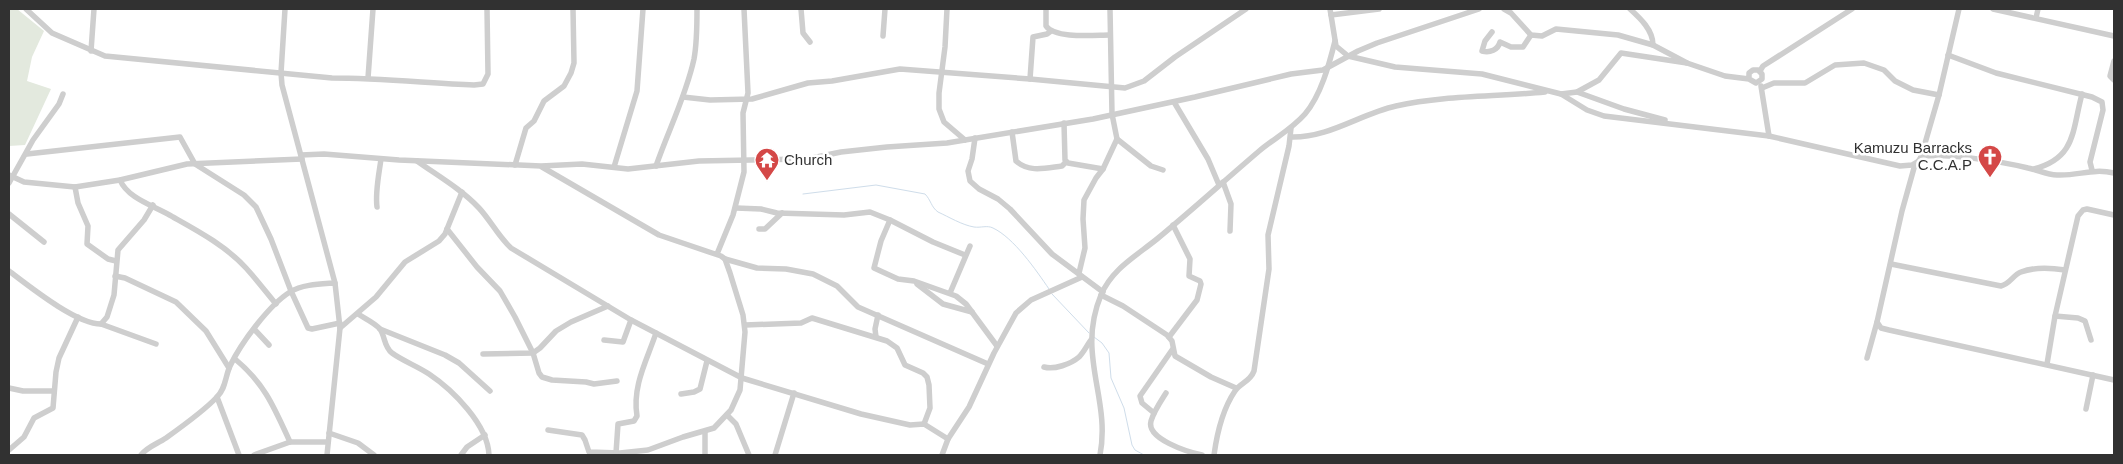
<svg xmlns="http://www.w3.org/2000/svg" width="2123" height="464" font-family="Arial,sans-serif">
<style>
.green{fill:#e3e9de}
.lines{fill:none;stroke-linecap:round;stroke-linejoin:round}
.stream{stroke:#cfddea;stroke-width:1}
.minor{stroke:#cecece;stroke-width:5.5}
.labels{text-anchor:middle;stroke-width:5;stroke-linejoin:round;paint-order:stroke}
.poi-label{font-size:15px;fill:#313131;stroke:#fff;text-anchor:end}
</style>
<rect width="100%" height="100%" fill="#fff"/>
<path class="green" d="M9,9H17L44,31L32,57L27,81L51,89L25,145L9,146Z"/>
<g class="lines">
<g class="stream">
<path d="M803,194L876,185L925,194C931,200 931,207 938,212C949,217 962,225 974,227C981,228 987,225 993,228C1014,238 1036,270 1049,289"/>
<path d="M1052,294L1089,333"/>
<path d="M1094,337L1102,343L1109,353L1111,378L1124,408L1132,445L1135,450L1144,455"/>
</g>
<g class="minor">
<path d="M26,9L52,33L105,56L332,78C379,78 427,83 474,85L483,84L488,74L487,9"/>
<path d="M285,9L281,73L282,85L335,283L340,328L327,455"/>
<path d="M801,9L803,33L810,42"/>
<path d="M947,9L945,47L939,93V109L944,122L965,140"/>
<path d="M1046,9V26C1055,39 1095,35 1109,35"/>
<path d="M1110,9L1112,114L1117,139L1151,166L1163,170"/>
<path d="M1330,9L1336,46L1348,56L1395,67L1482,74L1561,94L1577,92L1599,80L1621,53L1687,63"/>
<path d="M1504,9L1511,13L1531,35L1542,36L1556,29L1618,35L1653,45L1687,63L1725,76L1749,79L1756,83L1762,79V74L1758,70H1753L1749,73V79"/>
<path d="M1630,9C1640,18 1653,30 1653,45"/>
<path d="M1993,9L2114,36"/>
<path d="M1331,15L1379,9"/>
<path d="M2036,18L2038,9"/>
<path d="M1492,32L1485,41L1482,51C1490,53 1498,50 1500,42L1511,47H1523L1531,35"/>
<path d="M883,36L885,9"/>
<path d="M91,51L94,9"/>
<path d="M1948,55L1996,73L2092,97L2102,102L2103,110L2090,162L2092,170"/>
<path d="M2114,61L2110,76L2114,80"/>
<path d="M1760,71L1763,66L1852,9"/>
<path d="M368,78L373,9"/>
<path d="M1030,79L1033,37L1047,34L1051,31"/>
<path d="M1761,86L1769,136"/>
<path d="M1762,88L1774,83H1805L1835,65L1864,63L1884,70L1895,81L1913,90L1939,95"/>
<path d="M1577,92L1624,109L1665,120"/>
<path d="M1561,94L1587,110L1604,116L1769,136L1900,166L1912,165L1917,162"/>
<path d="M683,97L710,100L752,99L808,83L832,81L900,69L1030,79L1125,88L1144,81L1175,57L1246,9"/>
<path d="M1174,102L1208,159L1219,185"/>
<path d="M1064,123L1065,160L1068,163L1103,169L1117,139"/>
<path d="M1012,132L1016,161C1029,173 1046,168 1062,166L1066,162"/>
<path d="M1291,137C1329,138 1360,114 1396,106C1445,95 1495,97 1545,92"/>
<path d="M975,138L972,159L968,171L970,181L979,189L998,199L1010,209L1052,254L1103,292"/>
<path d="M27,154L180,137L195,164L244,195L256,207L271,239L291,291L308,328L312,329L340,323"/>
<path d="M301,155L324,154L399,160L541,166L582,164L628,169L699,161L807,159L841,152L887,147L947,143L1093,119L1195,97L1291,74L1323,70L1358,51L1377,43L1479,9"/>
<path d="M1921,157L1939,95L1959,9"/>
<path d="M417,161C438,176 461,189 479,208C491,221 498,236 511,248L631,320L742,378L861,414L910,425L924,424L948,439"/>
<path d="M515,165L526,128L534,121L544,101L564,86L571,73L574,63L573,9"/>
<path d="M656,166C668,131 686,96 694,59C697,43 697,26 697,9"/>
<path d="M542,167L659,235L721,256L725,259L730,273L743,315L745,332L740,390L731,410L714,428L683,437L648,450L620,453L589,452L585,440L582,435L548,430"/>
<path d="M614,167L637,91L643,9"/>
<path d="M2034,169C2076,158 2072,131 2082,94"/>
<path d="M2114,173C2092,168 2079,176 2057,175C2047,175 2038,170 2028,168C2004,162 1943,152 1921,157L1914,168L1902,211L1877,322L1881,328L1889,330L2114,380"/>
<path d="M9,175L24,182L75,187L120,180L187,164L302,159"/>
<path d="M120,180C128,199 155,206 173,217C198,231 226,246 246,268C256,279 266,292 276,304"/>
<path d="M1223,182L1231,204L1230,231"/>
<path d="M9,183L33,140L59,104L63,94"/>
<path d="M75,187L78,203L88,226L87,244L108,259L116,261"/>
<path d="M377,207C375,192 379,174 381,159"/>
<path d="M736,208L761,209L777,213L844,215L870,212L890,220L933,242L965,255"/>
<path d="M9,214L44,242"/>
<path d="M890,220L881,241L874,268L898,279L914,281L956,296L966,304L997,346"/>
<path d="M447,229L477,267L500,291L515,317L533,353L539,373L542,377L552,380L586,382L594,384L617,381"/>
<path d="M759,229H765L782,213"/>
<path d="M717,254L733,215L744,172L743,113L748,93L744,9"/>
<path d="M725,259L757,268L786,269L813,274L837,286L858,307L988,364"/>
<path d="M1891,264L2001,286C2010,284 2013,275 2021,272C2034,267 2052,268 2065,270"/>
<path d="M9,271C29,286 76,324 101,324L107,317L114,295L118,250L144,220L153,205"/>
<path d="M1079,273L1085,248L1083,219L1084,200L1096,178L1103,169"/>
<path d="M115,276L125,278L176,302L206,331L229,368"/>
<path d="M917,284L943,304L972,312"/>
<path d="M950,293L970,246"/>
<path d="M1101,295L1123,306L1167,335L1172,341L1175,356L1211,377L1236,388"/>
<path d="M358,314C364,318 375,323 380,329C385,336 384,347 392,353C403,361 417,366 429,374C453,390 488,425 489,455"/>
<path d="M2055,316L2078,318L2085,321L2091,340"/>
<path d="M101,324L156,344"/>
<path d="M745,325L801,323L812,318L887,341L897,348L905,365L923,373L927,377L929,385L930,408L924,424"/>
<path d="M340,328L376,297L405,262L439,241L445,234L462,192"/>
<path d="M254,329L269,345"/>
<path d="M380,329L445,355L459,363L490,391"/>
<path d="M876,337L875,329L878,315"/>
<path d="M1169,337L1197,300L1201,284L1200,281L1189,276L1190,259L1173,225"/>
<path d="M604,340L623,342L631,320"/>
<path d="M483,354L533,353L540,348L556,331L571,322L608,306"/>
<path d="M1867,358L1877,322"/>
<path d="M235,359C265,384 274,407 290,442"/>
<path d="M2047,364L2055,316L2078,216L2083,210L2087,209L2114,215"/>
<path d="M1044,367C1054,370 1071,364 1079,357C1084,352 1087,345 1091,340"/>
<path d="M9,388L23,391H54"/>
<path d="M1166,393C1161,401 1154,411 1151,421C1146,439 1188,452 1202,455"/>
<path d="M681,394L694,392L700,389L707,361"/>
<path d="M217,397L239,455"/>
<path d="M2086,409L2093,375"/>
<path d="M1154,413L1142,403L1140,396L1172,350"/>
<path d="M727,415L736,424L749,455"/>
<path d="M705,432V455"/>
<path d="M329,433L358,443L374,455"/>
<path d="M9,450L24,437L34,418L53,408L56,372L59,358L78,317"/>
<path d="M616,453L618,424L634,421L637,416C632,386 647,360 656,333"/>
<path d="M141,455C147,447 157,444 166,438C180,428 205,410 217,397C226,388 225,377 230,366C241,343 269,305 290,292C303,284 321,284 335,283"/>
<path d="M254,455L290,442H328"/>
<path d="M461,455L467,447L485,435"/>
<path d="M775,455L794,393"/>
<path d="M942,455L948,439L969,407L994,353L1016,313L1031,300L1082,277"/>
<path d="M1100,455C1111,398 1076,355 1101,295C1112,269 1136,256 1157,239C1191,211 1224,181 1258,152C1273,139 1291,130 1305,114C1321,95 1329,65 1335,41"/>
<path d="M1214,455C1217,433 1222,410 1235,391C1240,383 1250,382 1254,371L1269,269L1268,235L1289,146L1291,128"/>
</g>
</g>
<defs>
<symbol id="church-pin" viewBox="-11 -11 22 30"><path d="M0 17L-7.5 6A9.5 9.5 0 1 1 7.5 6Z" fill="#d44847" stroke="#fff"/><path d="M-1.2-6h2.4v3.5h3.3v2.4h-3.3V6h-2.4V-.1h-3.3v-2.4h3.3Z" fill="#fff"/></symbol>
<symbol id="temple-pin" viewBox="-11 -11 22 30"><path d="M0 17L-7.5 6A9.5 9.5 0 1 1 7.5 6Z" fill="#d44847" stroke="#fff"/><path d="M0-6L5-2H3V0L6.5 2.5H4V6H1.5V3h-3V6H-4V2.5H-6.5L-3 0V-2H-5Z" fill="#fff"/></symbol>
</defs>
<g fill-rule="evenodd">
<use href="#church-pin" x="1976" y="143" width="28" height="38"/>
<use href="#temple-pin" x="753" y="146" width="28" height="38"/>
</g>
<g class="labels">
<g class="poi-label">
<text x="1972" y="153">Kamuzu Barracks<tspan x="1972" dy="17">C.C.A.P</tspan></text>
<text x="784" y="165" text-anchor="start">Church</text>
</g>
</g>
<rect width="2123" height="464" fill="none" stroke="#313131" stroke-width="20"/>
</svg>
